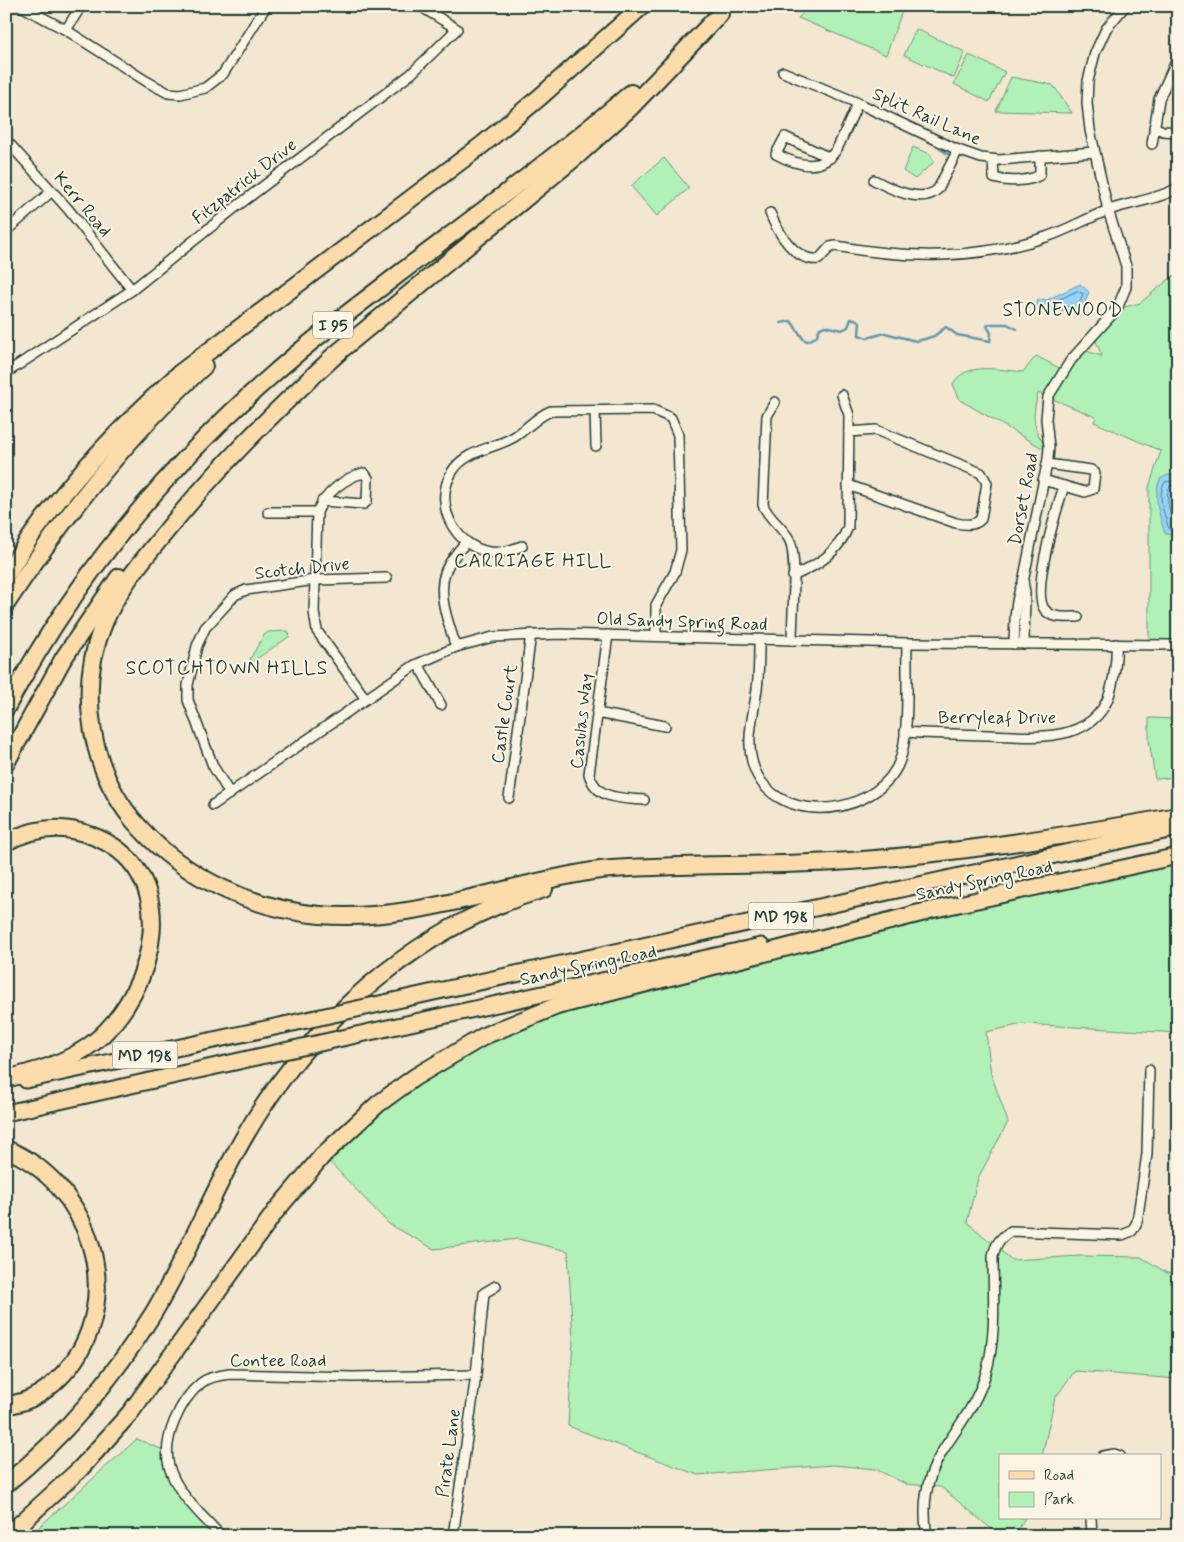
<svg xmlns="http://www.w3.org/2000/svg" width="1184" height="1542" font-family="Mynerve,sans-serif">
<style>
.green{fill:#b1f1b8;stroke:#689776}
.water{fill:#96d3f7;stroke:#6697a9}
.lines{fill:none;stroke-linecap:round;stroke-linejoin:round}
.shore{stroke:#4f7982;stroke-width:1}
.stream{stroke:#6697a9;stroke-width:2.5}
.street-casing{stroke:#1f3d34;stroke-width:12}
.primary-casing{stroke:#1f3d34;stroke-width:19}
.highway-casing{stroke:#1f3d34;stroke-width:20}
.street{stroke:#fcf5e5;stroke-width:9}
.primary{stroke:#fddcac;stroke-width:15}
.highway{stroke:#fddcac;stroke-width:16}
.primary-bridge-casing{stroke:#1f3d34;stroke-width:19;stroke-linecap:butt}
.primary-bridge{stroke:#fddcac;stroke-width:15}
.labels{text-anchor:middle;stroke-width:4;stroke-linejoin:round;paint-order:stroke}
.shield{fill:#fcf5e5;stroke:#617469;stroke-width:1}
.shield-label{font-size:16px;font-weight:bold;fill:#1f3d34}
.street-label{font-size:18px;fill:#1f3d34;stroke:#fcf5e5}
.neighbourhood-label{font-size:19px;letter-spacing:1px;fill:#1f3d34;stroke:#fcf5e5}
</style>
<rect width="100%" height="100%" fill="#f3e7d2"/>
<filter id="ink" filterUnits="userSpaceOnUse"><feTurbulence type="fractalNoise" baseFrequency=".02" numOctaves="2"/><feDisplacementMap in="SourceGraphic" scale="10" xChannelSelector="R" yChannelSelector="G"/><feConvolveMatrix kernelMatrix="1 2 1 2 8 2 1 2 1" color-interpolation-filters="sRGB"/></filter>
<g filter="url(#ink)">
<g class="green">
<path d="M810,6H904L886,55L798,18Z"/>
<path d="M916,29L965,52L954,78L904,55Z"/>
<path d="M969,55L1005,72L989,102L954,84Z"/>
<path d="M1011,77L1053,85L1072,113L996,111Z"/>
<path d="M913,147L930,154L934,162L915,179L903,171Z"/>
<path d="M664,158L689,188L657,216L631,186Z"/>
<path d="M1178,272V645L1149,644V487L1161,451L1094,422L1096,417L1038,393C1031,421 1033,429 1049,452L960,400L953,384C965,361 1001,370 1023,372L1036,356L1063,370L1080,349L1102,356L1093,334L1117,309L1140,303Z"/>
<path d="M288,631L290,636L252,662L250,659L264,635L268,632Z"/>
<path d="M1149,718L1178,719V777L1155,779L1149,739Z"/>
<path d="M1178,856V1033L1023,1024L986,1032L991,1074L1008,1122L978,1178L967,1222L1012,1260L1080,1256L1141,1257L1167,1273L1178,1274V1379L1075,1371L1055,1398L1042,1456H1000V1518H1025L1016,1533L994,1531L941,1487L906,1484L875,1469L833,1465L698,1475L568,1426L573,1341L568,1251L518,1239L434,1249L389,1224L323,1155L378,1104L523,1019Z"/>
<path d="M137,1439L168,1452L189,1500L220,1536H29Z"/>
</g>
<g class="water">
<path d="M1080,284L1089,292L1081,313L1036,310L1038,299L1047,300Z"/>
<path d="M1168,475H1178V538L1165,533C1159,514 1153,498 1160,479Z"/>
</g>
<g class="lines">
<g class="shore">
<path d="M1078,291L1083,294L1077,308L1053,305L1054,302Z"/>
<path d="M1178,480L1165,482C1156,497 1165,514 1169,529L1178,533"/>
<path d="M1178,486H1170C1164,495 1170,521 1178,527"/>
</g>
<g class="stream">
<path d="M940,149L948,154"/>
<path d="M781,323L791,321L804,340L808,341L816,337L820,328L825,326L842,330L848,327L851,319H855L860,322L859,335L867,338L885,333L916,341L925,339L934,336L946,327L957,335L990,341L991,333L987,326L990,324H1007L1017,329"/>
</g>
<defs>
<g id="street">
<path d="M21,6L66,30L146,81L168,93L180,94L205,88L223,74L266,6"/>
<path d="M66,30L81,6"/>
<path d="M783,72L858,103L958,150L981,158L999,160L1094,152"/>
<path d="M1154,127L1163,131L1178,132"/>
<path d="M6,140L68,209L132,290"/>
<path d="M1152,144L1159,99L1178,57"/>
<path d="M830,158L785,137L776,154C798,166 823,173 838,147L858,103"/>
<path d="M993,160L994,178C1007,182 1028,182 1040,175V156"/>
<path d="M874,180C891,189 922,205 938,189L958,150"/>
<path d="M770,213C777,231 796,263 819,259L830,247L836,246C907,259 976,260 1046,237C1068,230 1087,218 1109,210C1131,202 1157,200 1178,188"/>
<path d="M6,231L52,191"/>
<path d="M6,373L132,290L232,210L411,74L457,29L420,6"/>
<path d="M775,402L767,416L763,505C769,519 781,526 789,539C798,554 792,619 792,640"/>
<path d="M595,411L596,446"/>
<path d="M1043,480L1085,492L1093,489L1095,473L1091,470L1047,464"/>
<path d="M848,485L956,523C965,525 975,526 981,519L987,483L981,473L876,430L849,432"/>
<path d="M1064,486C1057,508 1030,593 1045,610C1053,619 1066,617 1078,617"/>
<path d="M322,501L364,504L367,501L368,478L364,473C345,477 325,494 317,512L314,612L317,631L365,698"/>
<path d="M268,512H317"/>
<path d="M522,546C511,550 500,554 489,552C453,545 433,503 452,472C465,450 494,449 514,437C527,429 537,416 551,411L653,410L671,418L678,435L681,550L675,572L656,605V636"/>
<path d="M793,576C818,565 838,553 848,527L849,415L842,395"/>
<path d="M608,635L589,774C597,800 620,798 644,800"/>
<path d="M759,640C759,657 759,673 757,689C754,712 746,738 752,761C768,826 869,820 897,767C911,739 906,676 907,643"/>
<path d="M1014,644C1015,623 1014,601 1023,582"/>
<path d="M1024,644L1025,592L1023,582L1048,459L1049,447L1046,419L1048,397L1071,360L1117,309L1126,287V266L1108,210L1090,130L1087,103L1088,81L1095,53L1106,29L1125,6"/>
<path d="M456,647C448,621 434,589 449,564C454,556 460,549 466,542"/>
<path d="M418,664L441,705"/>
<path d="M597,713L665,726"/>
<path d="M905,732C933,734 961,734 989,735C1036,737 1100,745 1112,685C1115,671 1117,658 1116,644"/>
<path d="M230,794L213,766L188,700V685L197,646L205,628L235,595L246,590L315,580L387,578"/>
<path d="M509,798L531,634"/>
<path d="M213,805L415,665L456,647L493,637L560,634L907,643L1178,645"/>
<path d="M1103,1456L1114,1454L1120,1456"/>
<path d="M1091,1518L1092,1536"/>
<path d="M221,1536C203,1516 176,1493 169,1466C162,1439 180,1400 201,1383C209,1377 220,1375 230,1374L353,1377L476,1375"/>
<path d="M453,1536L476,1375L484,1293L496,1286"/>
<path d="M927,1536C914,1454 966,1439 986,1373C997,1336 993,1294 993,1256C996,1243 1000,1238 1011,1231L1122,1235L1132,1231L1137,1222L1147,1154L1149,1070"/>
</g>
<g id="primary">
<path d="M913,914L1178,856"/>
<path d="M384,1003L1178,828"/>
<path d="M347,1037L761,946"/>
<path d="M26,1080L284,1025"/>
<path d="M6,1113L257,1057"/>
</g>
<g id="highway">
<path d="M339,352C276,409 217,468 164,534C142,561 118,589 104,623C76,690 90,774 140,828C185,878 253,909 320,915C415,923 507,883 600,870C683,863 767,867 850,861C960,853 1070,835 1178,816"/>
<path d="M330,359L578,155L630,108L720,14"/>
<path d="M6,575C17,559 26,542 38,527C78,471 129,419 180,373L482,145L540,97L642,6"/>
<path d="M6,604C63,517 128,436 204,366"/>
<path d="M6,708C73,582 164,470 271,376C312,339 356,307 400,273C478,214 557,156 631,93"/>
<path d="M6,763L63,659L119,577"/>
<path d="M6,842C33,828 61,824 90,835C186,869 157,992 93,1043C67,1063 37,1071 6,1079"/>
<path d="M6,1149C89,1183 126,1294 70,1366C54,1386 32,1403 6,1405"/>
<path d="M6,1484C65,1436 114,1377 154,1312C193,1246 220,1172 262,1108C329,1006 426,924 544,889"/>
<path d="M7,1536L80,1469L130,1413L275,1212L323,1155L378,1104L415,1077L486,1035L557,1006L925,912"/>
</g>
</defs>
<use href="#street" class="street-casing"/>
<use href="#primary" class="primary-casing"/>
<use href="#highway" class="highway-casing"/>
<use href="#street" class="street"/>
<use href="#primary" class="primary"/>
<use href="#highway" class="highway"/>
<defs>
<g id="primary-bridge">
<path d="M284,1025L384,1003"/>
<path d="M257,1057L347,1037"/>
</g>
</defs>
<use href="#primary-bridge" class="primary-bridge-casing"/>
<use href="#primary-bridge" class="primary-bridge"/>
</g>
</g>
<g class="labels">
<g class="shield">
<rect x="313" y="311.5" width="40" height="27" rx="4"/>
<rect x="748.5" y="902.5" width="65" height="27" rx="4"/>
<rect x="112.5" y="1041.5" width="65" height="27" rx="4"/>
</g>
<g class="shield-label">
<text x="333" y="331">I 95</text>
<text x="781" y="922">MD 198</text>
<text x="145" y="1061">MD 198</text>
</g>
<g class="street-label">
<text transform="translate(927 116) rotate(24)" y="6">Split Rail Lane</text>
<text transform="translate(244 181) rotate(-38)" y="6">Fitzpatrick Drive</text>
<text transform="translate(83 204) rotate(50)" y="6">Kerr Road</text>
<text transform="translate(1023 499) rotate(-79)" y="6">Dorset Road</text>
<text transform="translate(302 568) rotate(-6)" y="6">Scotch Drive</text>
<text transform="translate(682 621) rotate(2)" y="6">Old Sandy Spring Road</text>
<text transform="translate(504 714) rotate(-82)" y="6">Castle Court</text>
<text x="997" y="723">Berryleaf Drive</text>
<text transform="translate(581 721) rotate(-84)" y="6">Casulas Way</text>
<text transform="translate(984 880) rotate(-12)" y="6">Sandy Spring Road</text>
<text transform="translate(588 965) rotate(-12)" y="6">Sandy Spring Road</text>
<text x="278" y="1366">Contee Road</text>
<text transform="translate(448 1453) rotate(-82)" y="6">Pirate Lane</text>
</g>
<g class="neighbourhood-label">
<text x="1063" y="316">STONEWOOD</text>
<text x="533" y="567">CARRIAGE HILL</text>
<text x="227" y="674">SCOTCHTOWN HILLS</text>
</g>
</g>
<rect width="1184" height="1542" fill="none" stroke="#fcf5e5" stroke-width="25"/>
<rect x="12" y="12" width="1159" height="1517" fill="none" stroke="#1f3d34" stroke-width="2" filter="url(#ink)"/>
<rect x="999" y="1454" width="162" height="65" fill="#fcf5e5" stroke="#a4ab9e"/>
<rect x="1009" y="1471" width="25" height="8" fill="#fddcac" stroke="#a4ab9e"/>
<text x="1044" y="1480" font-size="15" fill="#1f3d34">Road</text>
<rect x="1009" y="1492" width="25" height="15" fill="#b1f1b8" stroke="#a4ab9e"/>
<text x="1044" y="1504" font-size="15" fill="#1f3d34">Park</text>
</svg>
